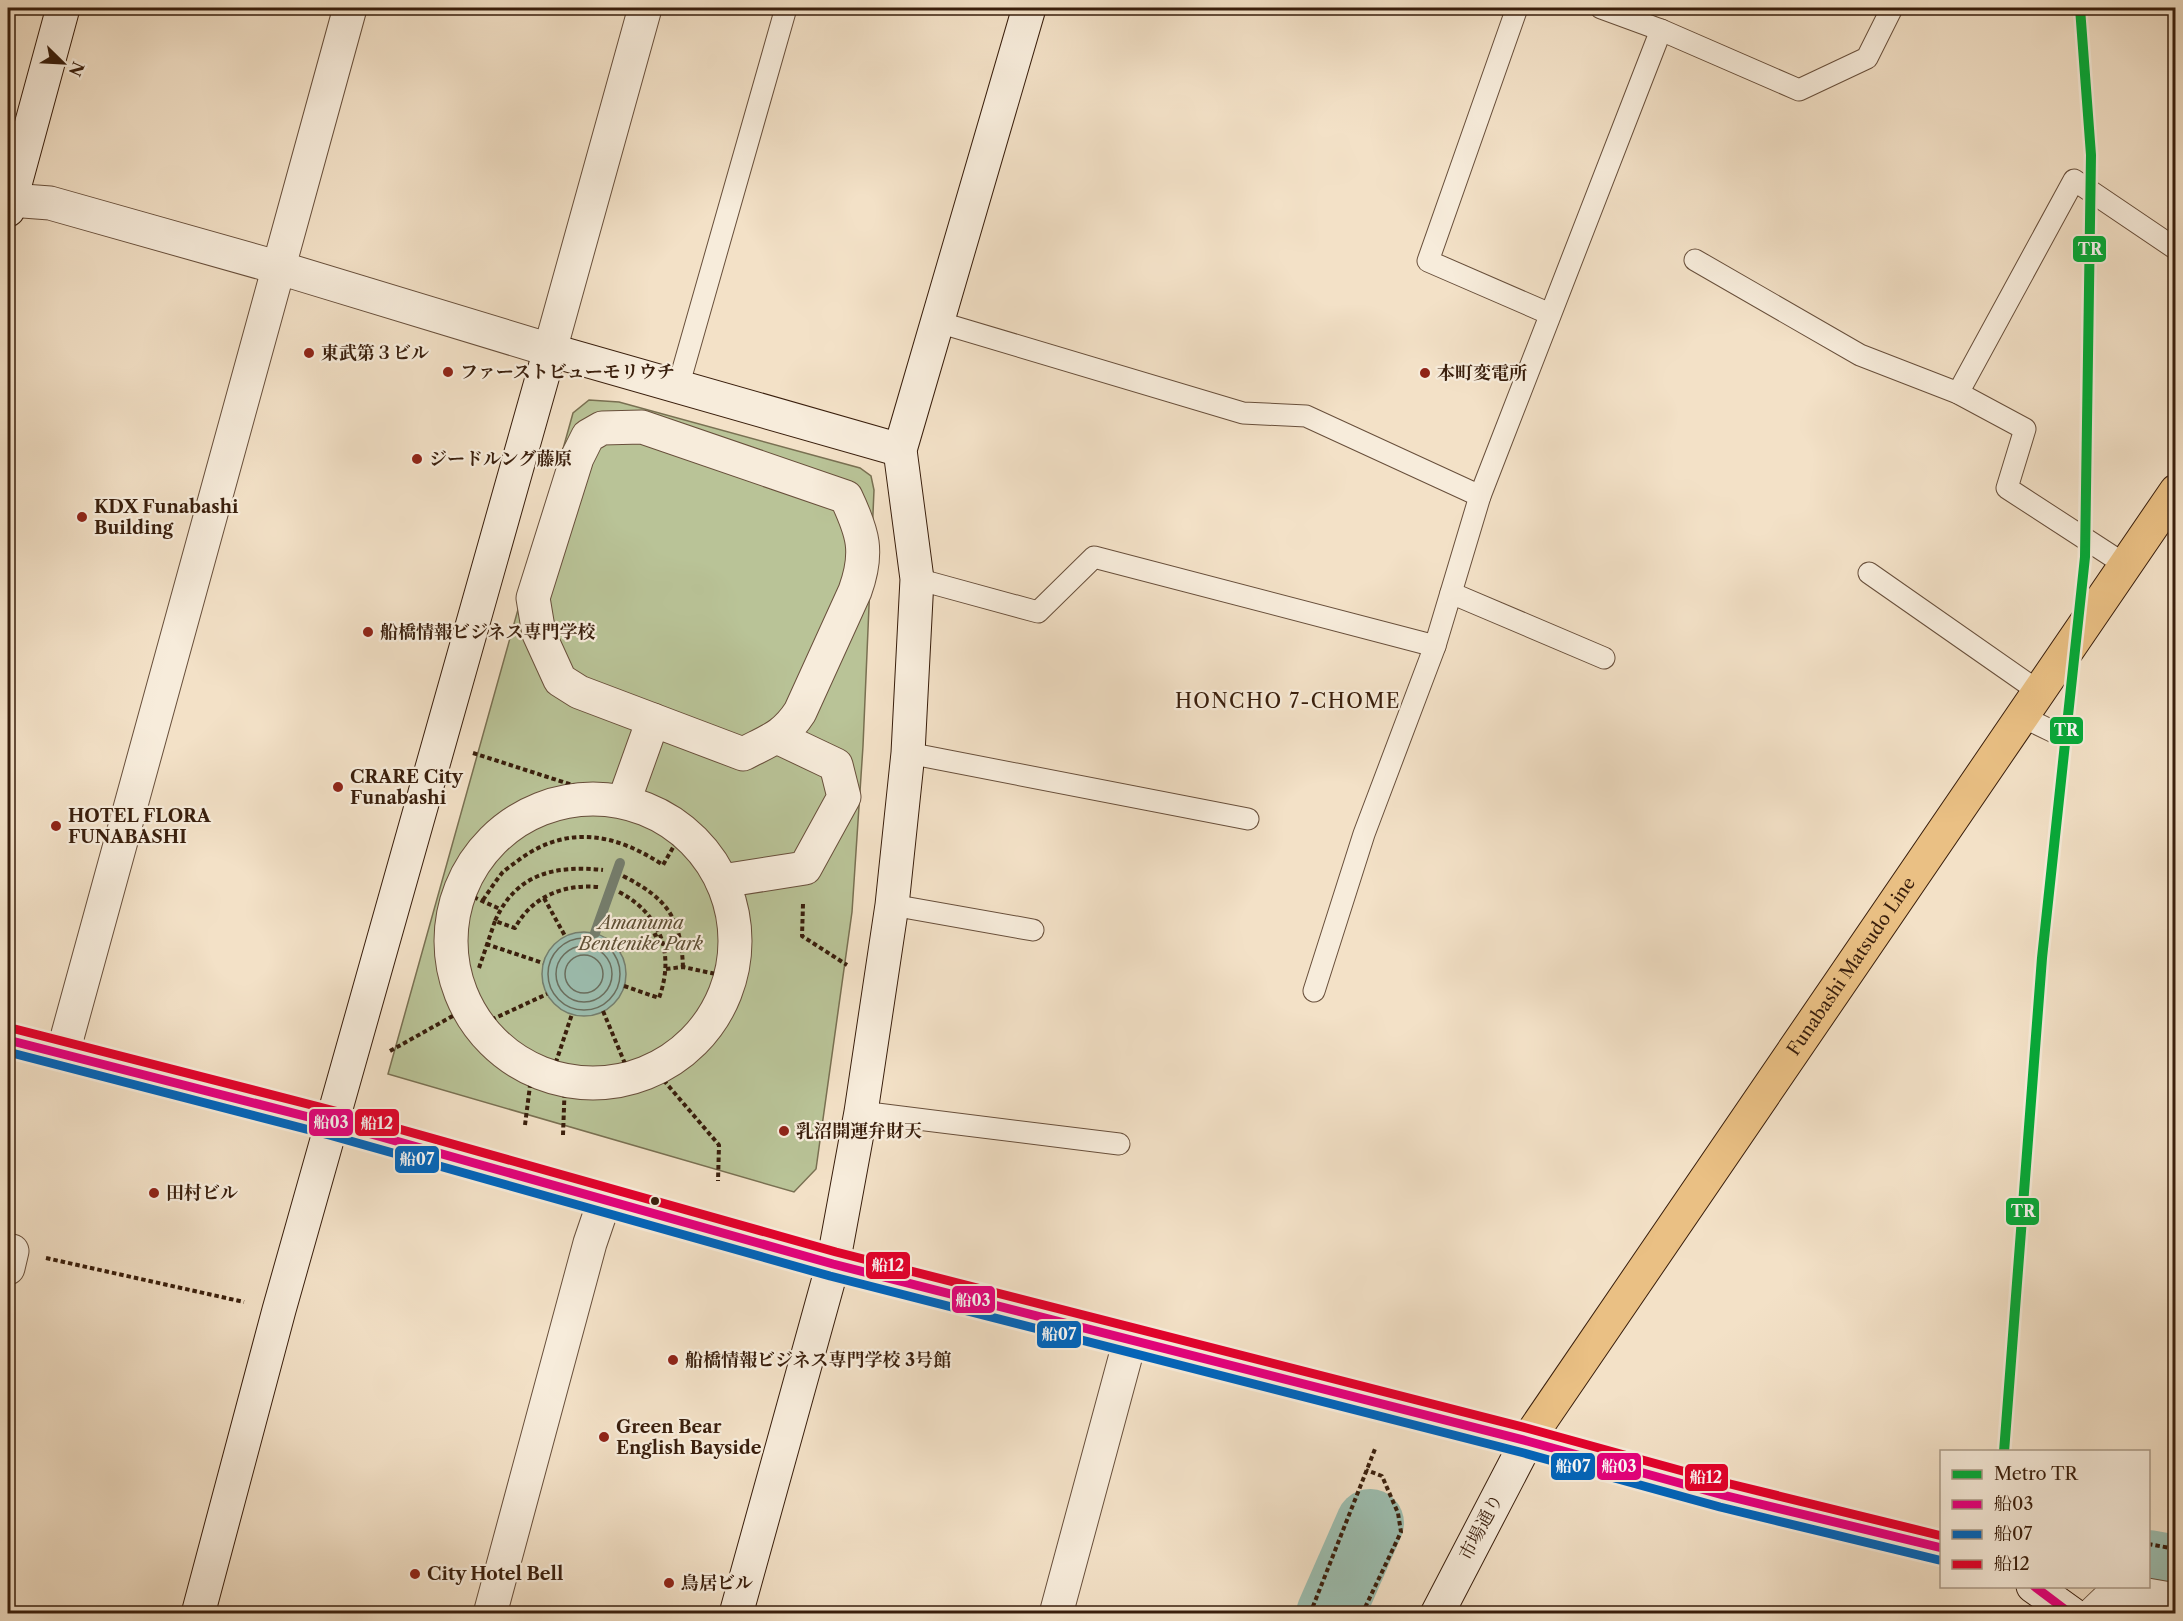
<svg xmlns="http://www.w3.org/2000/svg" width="2183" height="1621" font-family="'Libre Caslon Text','Noto Serif JP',serif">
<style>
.green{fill:#b9c397;stroke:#797052;stroke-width:1.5}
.water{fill:#9cbeb0;stroke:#747e6e;stroke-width:1.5}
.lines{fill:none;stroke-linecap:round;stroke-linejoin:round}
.shore{stroke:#6a6e5e;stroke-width:1.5}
.stream{stroke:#747e6e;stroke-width:10}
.river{stroke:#9cbeb0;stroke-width:68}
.lane-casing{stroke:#684f3b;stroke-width:23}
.street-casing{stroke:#684f3b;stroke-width:35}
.secondary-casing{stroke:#391e0c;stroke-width:35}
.primary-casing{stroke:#391e0c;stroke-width:35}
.path{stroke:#391e0c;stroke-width:4;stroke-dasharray:4.5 3;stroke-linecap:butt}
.lane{stroke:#f7ecdb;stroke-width:21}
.street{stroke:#f7ecdb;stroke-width:33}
.secondary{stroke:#f7ecdb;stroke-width:33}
.primary{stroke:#eac084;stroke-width:33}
.bus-1-casing{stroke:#f7ecdb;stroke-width:14}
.bus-2-casing{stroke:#f7ecdb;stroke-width:14}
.bus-3-casing{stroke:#f7ecdb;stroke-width:14}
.bus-1{stroke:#e5007d;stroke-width:9}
.bus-2{stroke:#0065bd;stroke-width:9}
.bus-3{stroke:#e4002b;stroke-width:9}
.metro-1-casing{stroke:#f7ecdb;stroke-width:15}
.metro-1{stroke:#02ac39;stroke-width:10}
.poi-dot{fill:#8f2418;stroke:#f7ecdb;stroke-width:2}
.bus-dot{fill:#391e0c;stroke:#f7ecdb;stroke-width:2}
.labels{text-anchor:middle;stroke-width:4.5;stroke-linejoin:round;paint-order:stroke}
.poi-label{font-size:18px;font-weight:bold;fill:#391e0c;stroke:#f7ecdb;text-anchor:start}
.park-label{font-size:18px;font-style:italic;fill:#5f5036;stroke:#f7ecdb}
.street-label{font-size:18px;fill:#391e0c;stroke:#f7ecdb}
.neighbourhood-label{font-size:20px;letter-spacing:1.5px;fill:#391e0c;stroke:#f7ecdb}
.line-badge{stroke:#f7ecdb;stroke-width:2}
.badge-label{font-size:16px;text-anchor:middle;font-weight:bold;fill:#fff}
</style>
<rect width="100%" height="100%" fill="#f3e1c7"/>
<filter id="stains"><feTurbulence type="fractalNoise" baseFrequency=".00333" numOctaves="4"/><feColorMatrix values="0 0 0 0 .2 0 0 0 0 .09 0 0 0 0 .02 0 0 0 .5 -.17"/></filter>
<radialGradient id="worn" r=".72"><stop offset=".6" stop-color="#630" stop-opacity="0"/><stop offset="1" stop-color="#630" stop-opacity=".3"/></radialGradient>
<path class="green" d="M589,400L619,402L860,468L871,476L874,490L863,746L852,912L816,1169L794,1192L388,1074L568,431L573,413Z"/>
<circle class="water" cx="584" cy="974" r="42"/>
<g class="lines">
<g class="shore">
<circle cx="584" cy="974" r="36"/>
<circle cx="584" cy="974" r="28"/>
<circle cx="584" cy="974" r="19"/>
</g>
<path class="stream" d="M595,933L620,863"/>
<g class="river">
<path d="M2148,1564L2176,1569"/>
<path d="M1330,1614L1370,1523"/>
</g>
<defs>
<g id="lane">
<path d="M1517,8L1428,261L1550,314"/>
<path d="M1601,8L1661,30L1799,90L1867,58L1892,8"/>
<path d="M1695,260L1860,355L1958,393L2025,429L2007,488L2124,564"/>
<path d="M938,322L1243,413L1306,416L1480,496"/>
<path d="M678,387L786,8"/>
<path d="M1958,393L2074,180L2176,249"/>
<path d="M1869,573L2038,691"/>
<path d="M917,579L1038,612L1094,557L1435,646L1480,496L1661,30"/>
<path d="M1451,593L1604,658"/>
<path d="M2021,716L2056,733"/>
<path d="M908,753L1248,819"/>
<path d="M892,905L1033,930"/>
<path d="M1314,991L1364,834L1435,646"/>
<path d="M861,1112L1119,1144"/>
</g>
<g id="street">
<path d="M10,200L50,203L280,268L550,350L645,8"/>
<path d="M642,427L846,497C863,533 869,552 855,591L800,712C784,737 768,741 743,754L579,692L560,680L539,634L533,598L577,458L588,436L602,428Z"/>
<circle cx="593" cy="941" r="142"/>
<path d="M624,801L653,720"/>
<path d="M722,881L805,868L844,797L836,765L777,737"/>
<path d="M64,1055L68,1034L350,8"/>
<path d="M8,1268L12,1251"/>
<path d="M490,1614L590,1243L605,1199"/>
<path d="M1056,1614L1130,1340"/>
<path d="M2093,1614L2118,1590L2176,1600"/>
</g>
<g id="secondary">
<path d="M8,210L63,8"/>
<path d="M2033,1586L2072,1614"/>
<path d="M198,1614L279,1310L550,350L900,450"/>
<path d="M736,1614L833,1264L861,1112L892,905L908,753L917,579L900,450L1029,8"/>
<path d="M1437,1614L1527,1441L1723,1495L1942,1548"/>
</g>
<g id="primary">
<path id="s1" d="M8,1040L332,1123L833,1264L1527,1441L2176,491"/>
</g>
</defs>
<use href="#lane" class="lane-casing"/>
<use href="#street" class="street-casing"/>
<use href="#secondary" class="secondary-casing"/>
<use href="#primary" class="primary-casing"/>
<g class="path">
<path d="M473,753L591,791"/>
<path d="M623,876C667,898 681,918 683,967"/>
<path d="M598,887C564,884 532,896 515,928L495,921C516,873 556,865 603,870"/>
<path d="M460,891L500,909"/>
<path d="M619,892C661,914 675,954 659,998L624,986"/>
<path d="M544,898L565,936"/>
<path d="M483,900C489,891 495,882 502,873C507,868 514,864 520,859C569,824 616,834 663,865L683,830"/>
<path d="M803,904L802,936L847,965"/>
<path d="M486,944L543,963"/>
<path d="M619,951L660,933"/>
<path d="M479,968L495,921"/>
<path d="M666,969L683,967L730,977"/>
<path d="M603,1011L631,1078"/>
<path d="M478,1026L547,994"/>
<path d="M390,1051L467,1008"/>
<path d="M654,1069L719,1145L718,1181"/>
<path d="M551,1077L572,1014"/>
<path d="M525,1125L532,1070"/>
<path d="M563,1135L565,1080"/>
<path d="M46,1258L244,1302"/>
<path d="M2148,1544L2176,1549"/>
<path d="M1310,1614L1375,1449"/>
<path d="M1362,1614L1401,1532L1398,1513L1382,1476L1366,1470"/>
</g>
<use href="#lane" class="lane"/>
<use href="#street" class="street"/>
<use href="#secondary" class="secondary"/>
<use href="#primary" class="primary"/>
<defs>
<g id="bus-1">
<path d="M8,1040L332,1123L833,1264L1527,1441L1723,1495L1942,1548"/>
<path d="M2034,1586L2071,1614"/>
</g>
<path id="bus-2" d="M8,1052L329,1135L830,1276L1524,1453L1720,1507L1939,1560"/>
<path id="bus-3" d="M11,1028L335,1111L836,1252L1530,1429L1726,1483L1942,1536"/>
</defs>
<use href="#bus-1" class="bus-1-casing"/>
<use href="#bus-2" class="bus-2-casing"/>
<use href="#bus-3" class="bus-3-casing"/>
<use href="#bus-1" class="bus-1"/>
<use href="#bus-2" class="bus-2"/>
<use href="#bus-3" class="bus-3"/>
<defs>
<path id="metro-1" d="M2004,1452L2042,958L2085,557L2091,155L2080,8"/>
</defs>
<use href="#metro-1" class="metro-1-casing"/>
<use href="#metro-1" class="metro-1"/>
</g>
<g class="poi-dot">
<circle cx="309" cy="353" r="6"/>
<circle cx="448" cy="372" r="6"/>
<circle cx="1425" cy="373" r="6"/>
<circle cx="417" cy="459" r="6"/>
<circle cx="82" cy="517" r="6"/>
<circle cx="368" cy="632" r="6"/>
<circle cx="338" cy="787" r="6"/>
<circle cx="56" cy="826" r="6"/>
<circle cx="784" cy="1131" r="6"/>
<circle cx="154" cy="1193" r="6"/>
<circle cx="673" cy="1360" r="6"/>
<circle cx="604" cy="1437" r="6"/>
<circle cx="415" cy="1574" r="6"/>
<circle cx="669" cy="1583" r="6"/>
</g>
<circle class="bus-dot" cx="655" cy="1201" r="5"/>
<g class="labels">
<g class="poi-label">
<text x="321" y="359">東武第３ビル</text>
<text x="460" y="378">ファーストビューモリウチ</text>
<text x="1437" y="379">本町変電所</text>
<text x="429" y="465">ジードルング藤原</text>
<text x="94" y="513">KDX Funabashi<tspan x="94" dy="21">Building</tspan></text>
<text x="380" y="638">船橋情報ビジネス専門学校</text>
<text x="350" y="783">CRARE City<tspan x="350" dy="21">Funabashi</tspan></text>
<text x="68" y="822">HOTEL FLORA<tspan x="68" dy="21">FUNABASHI</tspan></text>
<text x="796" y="1137">乳沼開運弁財天</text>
<text x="166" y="1199">田村ビル</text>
<text x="685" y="1366">船橋情報ビジネス専門学校 3号館</text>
<text x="616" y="1433">Green Bear<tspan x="616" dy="21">English Bayside</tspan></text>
<text x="427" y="1580">City Hotel Bell</text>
<text x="681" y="1589">鳥居ビル</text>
</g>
<g class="park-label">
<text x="641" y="929">Amanuma<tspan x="641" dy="21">Bentenike Park</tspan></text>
</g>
<g class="street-label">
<text dy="6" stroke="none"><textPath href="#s1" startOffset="2146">Funabashi Matsudo Line</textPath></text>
<text transform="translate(1481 1527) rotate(-62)" y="6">市場通り</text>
</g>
<g class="neighbourhood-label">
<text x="1288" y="708">HONCHO 7-CHOME</text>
</g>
</g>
<g class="line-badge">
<rect x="2072" y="235" width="35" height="28" rx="6" fill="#02ac39"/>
<rect x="2049" y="716" width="35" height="29" rx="6" fill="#02ac39"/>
<rect x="308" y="1108" width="46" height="29" rx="6" fill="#e5007d"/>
<rect x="354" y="1108" width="46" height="29" rx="6" fill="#e4002b"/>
<rect x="394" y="1145" width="46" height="29" rx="6" fill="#0065bd"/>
<rect x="2005" y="1197" width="35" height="29" rx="6" fill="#02ac39"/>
<rect x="865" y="1251" width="46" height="29" rx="6" fill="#e4002b"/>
<rect x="951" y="1285" width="45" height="29" rx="6" fill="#e5007d"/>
<rect x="1036" y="1320" width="46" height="29" rx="6" fill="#0065bd"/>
<rect x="1596" y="1452" width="46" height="29" rx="6" fill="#e5007d"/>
<rect x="1550" y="1452" width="46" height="29" rx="6" fill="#0065bd"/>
<rect x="1684" y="1463" width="45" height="29" rx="6" fill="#e4002b"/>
</g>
<g class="badge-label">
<text x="2090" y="255">TR</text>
<text x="2066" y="736">TR</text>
<text x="331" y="1128">船03</text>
<text x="377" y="1129">船12</text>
<text x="417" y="1165">船07</text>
<text x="2023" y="1217">TR</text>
<text x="888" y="1271">船12</text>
<text x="973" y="1306">船03</text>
<text x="1059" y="1340">船07</text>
<text x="1619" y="1472">船03</text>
<text x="1573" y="1472">船07</text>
<text x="1706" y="1483">船12</text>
</g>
<rect width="2183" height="1621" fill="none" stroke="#f3e1c7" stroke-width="30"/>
<rect x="9" y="9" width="2165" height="1603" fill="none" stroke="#391e0c" stroke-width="3"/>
<rect x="15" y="15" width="2153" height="1591" fill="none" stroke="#391e0c" stroke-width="1.5"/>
<rect x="1940" y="1450" width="210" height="138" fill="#f7ecdb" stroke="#ab9a88" stroke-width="1.5"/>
<rect x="1952" y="1470" width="30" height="9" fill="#02ac39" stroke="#ab9a88" stroke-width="1.5"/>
<text x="1994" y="1480" font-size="18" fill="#391e0c">Metro TR</text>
<rect x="1952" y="1500" width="30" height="9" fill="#e5007d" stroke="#ab9a88" stroke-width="1.5"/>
<text x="1994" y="1510" font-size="18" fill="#391e0c">船03</text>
<rect x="1952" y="1530" width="30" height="9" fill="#0065bd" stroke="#ab9a88" stroke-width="1.5"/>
<text x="1994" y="1540" font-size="18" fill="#391e0c">船07</text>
<rect x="1952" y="1560" width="30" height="9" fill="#e4002b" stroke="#ab9a88" stroke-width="1.5"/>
<text x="1994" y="1570" font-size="18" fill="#391e0c">船12</text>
<g transform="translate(63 63) rotate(114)" stroke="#f7ecdb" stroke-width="4.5" paint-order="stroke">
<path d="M0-4.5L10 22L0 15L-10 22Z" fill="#391e0c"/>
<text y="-9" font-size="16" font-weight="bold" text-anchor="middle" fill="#391e0c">N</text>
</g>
<rect width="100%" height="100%" filter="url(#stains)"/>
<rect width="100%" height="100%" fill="url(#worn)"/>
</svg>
